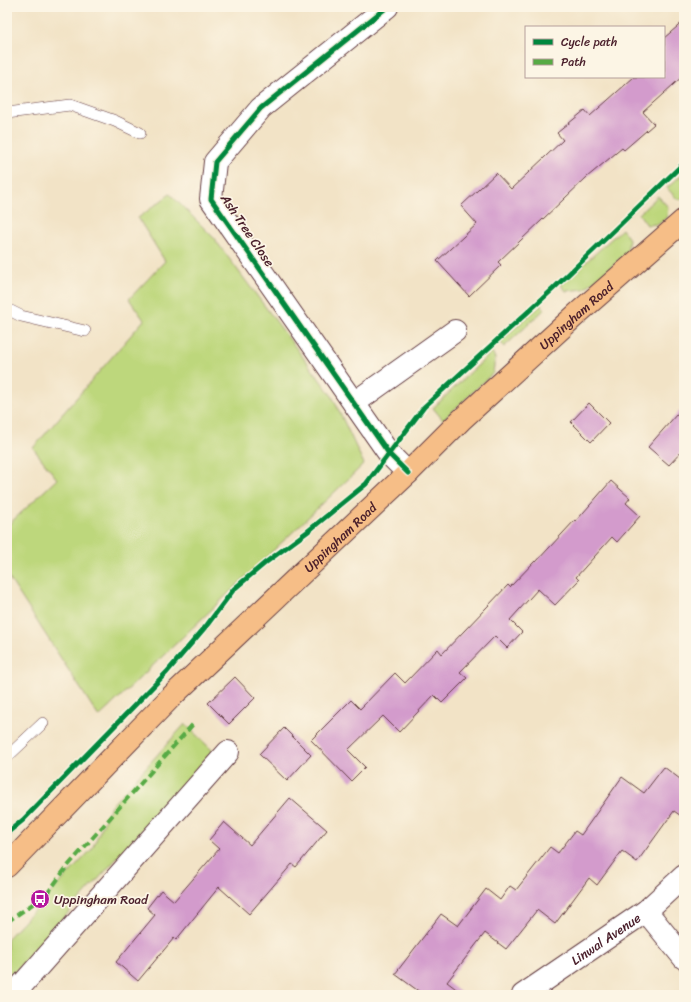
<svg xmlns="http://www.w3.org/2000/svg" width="691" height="1002" font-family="Sriracha,sans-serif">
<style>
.green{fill:#bdd77c;stroke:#847b54}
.building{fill:#d39bcc}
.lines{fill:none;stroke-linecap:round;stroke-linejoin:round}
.service-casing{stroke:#633c42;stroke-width:12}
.minor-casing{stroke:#633c42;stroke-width:24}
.trunk-casing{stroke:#633c42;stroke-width:24}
.service{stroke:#fff;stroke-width:11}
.minor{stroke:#fff;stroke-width:22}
.trunk{stroke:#f6be87;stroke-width:22}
.quiet{stroke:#57aa44;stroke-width:4;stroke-dasharray:8 4;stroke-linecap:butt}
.cycleway-casing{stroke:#fcf5e5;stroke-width:8}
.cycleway{stroke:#00873e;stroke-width:5}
.labels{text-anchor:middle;stroke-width:3.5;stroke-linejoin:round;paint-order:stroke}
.street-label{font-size:13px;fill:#4a1f2b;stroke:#fcf5e5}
.poi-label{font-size:13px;fill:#4a1f2b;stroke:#fcf5e5;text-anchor:start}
</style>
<rect width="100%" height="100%" fill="#fcf5e5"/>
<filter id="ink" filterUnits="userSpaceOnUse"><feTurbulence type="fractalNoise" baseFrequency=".025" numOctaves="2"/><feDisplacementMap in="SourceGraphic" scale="8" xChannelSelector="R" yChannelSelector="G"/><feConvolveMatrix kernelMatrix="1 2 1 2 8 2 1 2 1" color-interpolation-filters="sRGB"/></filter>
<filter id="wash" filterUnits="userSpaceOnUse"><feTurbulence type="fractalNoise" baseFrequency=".012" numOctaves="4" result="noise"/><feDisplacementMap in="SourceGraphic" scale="16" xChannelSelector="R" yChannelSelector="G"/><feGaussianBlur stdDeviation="0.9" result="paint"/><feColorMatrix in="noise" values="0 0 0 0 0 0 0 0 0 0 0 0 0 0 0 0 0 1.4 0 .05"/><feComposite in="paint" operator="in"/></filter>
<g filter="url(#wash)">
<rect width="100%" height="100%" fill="#f2e3c6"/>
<g class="green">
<path d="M684,173V199H677L667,188Z"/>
<path d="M170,194L213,237L332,396L364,464L99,717L7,575V526L57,479L33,448L144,320L129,299L165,261L138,218Z"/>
<path d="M658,196L668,207L667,217L659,224L647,225L639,214Z"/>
<path d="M622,229L629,239L627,252L616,263L584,289L566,291L561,285Z"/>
<path d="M541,305L545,309L504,347L500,341Z"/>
<path d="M492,352L495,358L493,373L443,420L433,408Z"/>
<path d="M185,724L213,751L7,981V939L92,849L111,806Z"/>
</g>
<g id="blocks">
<g class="building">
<path d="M684,21V75L643,112L654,124L624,150L622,148L587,177L498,262L501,265L469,296L437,261L477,224L461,206L496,173L511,189L563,140L557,133L585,110L590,116L634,77H664V38Z"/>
<path d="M589,403L609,423L591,442L571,422Z"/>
<path d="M684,406V449L669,465L648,447Z"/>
<path d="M611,481L630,498L626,503L640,516L617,542L612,537L576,577L579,580L555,605L538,589L510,620L522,632L507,648L495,636L460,672L467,678L442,703L434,695L399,732L383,716L348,750L365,767L351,781L311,740L351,700L360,709L395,673L405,683L438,649L442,654L508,585L510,587L535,561L536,562L575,520L576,521Z"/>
<path d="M235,677L255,698L229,724L208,703Z"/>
<path d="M284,728L311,755L287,781L259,754Z"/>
<path d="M664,767L684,782V818L674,811L637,862L622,851L597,885L589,878L555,924L537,910L506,949L485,933L447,982L464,995H424L395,974L441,914L458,926L486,889L500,900L510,886L516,890L550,847L558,853L575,831L581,835L622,777L644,793Z"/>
<path d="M290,798L327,830L296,867L292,864L249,914L219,887L176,940L174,938L138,981L116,962L155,915L147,908L161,890L174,901L219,849L209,840L224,822L250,845Z"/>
</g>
</g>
</g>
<g filter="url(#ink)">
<use href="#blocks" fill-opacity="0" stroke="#633c42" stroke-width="1"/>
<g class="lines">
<defs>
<g id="service">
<path d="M7,113L70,105L115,121L140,133"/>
<path d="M7,309L21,316L85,331"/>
<path d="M7,757L43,723"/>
</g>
<g id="minor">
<path d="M387,7L261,108L215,162L211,199L390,455L408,473"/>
<path d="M354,403L455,331"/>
<path d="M646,911L684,958"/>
<path d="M13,995L228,752"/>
<path id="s1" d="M523,995L646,911L684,876"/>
</g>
<g id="trunk">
<path id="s2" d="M7,866L170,698L408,473L461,420L578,313L684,220"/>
</g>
</defs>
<use href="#service" class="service-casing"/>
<use href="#minor" class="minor-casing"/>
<use href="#trunk" class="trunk-casing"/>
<use href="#service" class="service"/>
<use href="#minor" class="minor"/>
<use href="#trunk" class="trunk"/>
<path class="quiet" d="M7,922L47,894L66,868L194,723"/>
<defs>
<g id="cycleway">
<path d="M387,7L261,108L215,162L211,199L390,455L408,473"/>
<path d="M7,833L23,820L167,672L207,625L234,589L265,563L307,532L366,484L424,407L553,289L684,163"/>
</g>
</defs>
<use href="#cycleway" class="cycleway-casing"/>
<use href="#cycleway" class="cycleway"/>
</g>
</g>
<defs>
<symbol id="bus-disc" viewBox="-11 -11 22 22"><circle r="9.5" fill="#b5179e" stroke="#fcf5e5"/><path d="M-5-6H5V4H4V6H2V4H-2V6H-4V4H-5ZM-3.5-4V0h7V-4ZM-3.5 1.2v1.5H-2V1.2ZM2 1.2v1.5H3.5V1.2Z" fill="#fff"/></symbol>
</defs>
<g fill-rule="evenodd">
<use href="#bus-disc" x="29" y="888" width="22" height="22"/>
</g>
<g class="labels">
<g class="street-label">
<text transform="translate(248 230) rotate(56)" y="5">Ash Tree Close</text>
<text dy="5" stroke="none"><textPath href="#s2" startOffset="792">Uppingham Road</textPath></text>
<text dy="5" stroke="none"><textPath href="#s2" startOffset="468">Uppingham Road</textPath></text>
<text dy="5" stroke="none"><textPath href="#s1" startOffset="100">Linwal Avenue</textPath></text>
</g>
<g class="poi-label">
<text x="54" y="904">Uppingham Road</text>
</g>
</g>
<rect width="691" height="1002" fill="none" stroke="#fcf5e5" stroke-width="24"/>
<rect x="525" y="26" width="140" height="52" fill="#fcf5e5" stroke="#b59f9b"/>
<rect x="533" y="39" width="20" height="6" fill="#00873e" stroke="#b59f9b"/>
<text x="561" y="46" font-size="12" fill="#4a1f2b">Cycle path</text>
<rect x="533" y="59" width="20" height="6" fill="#57aa44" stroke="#b59f9b"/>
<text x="561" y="66" font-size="12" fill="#4a1f2b">Path</text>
</svg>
